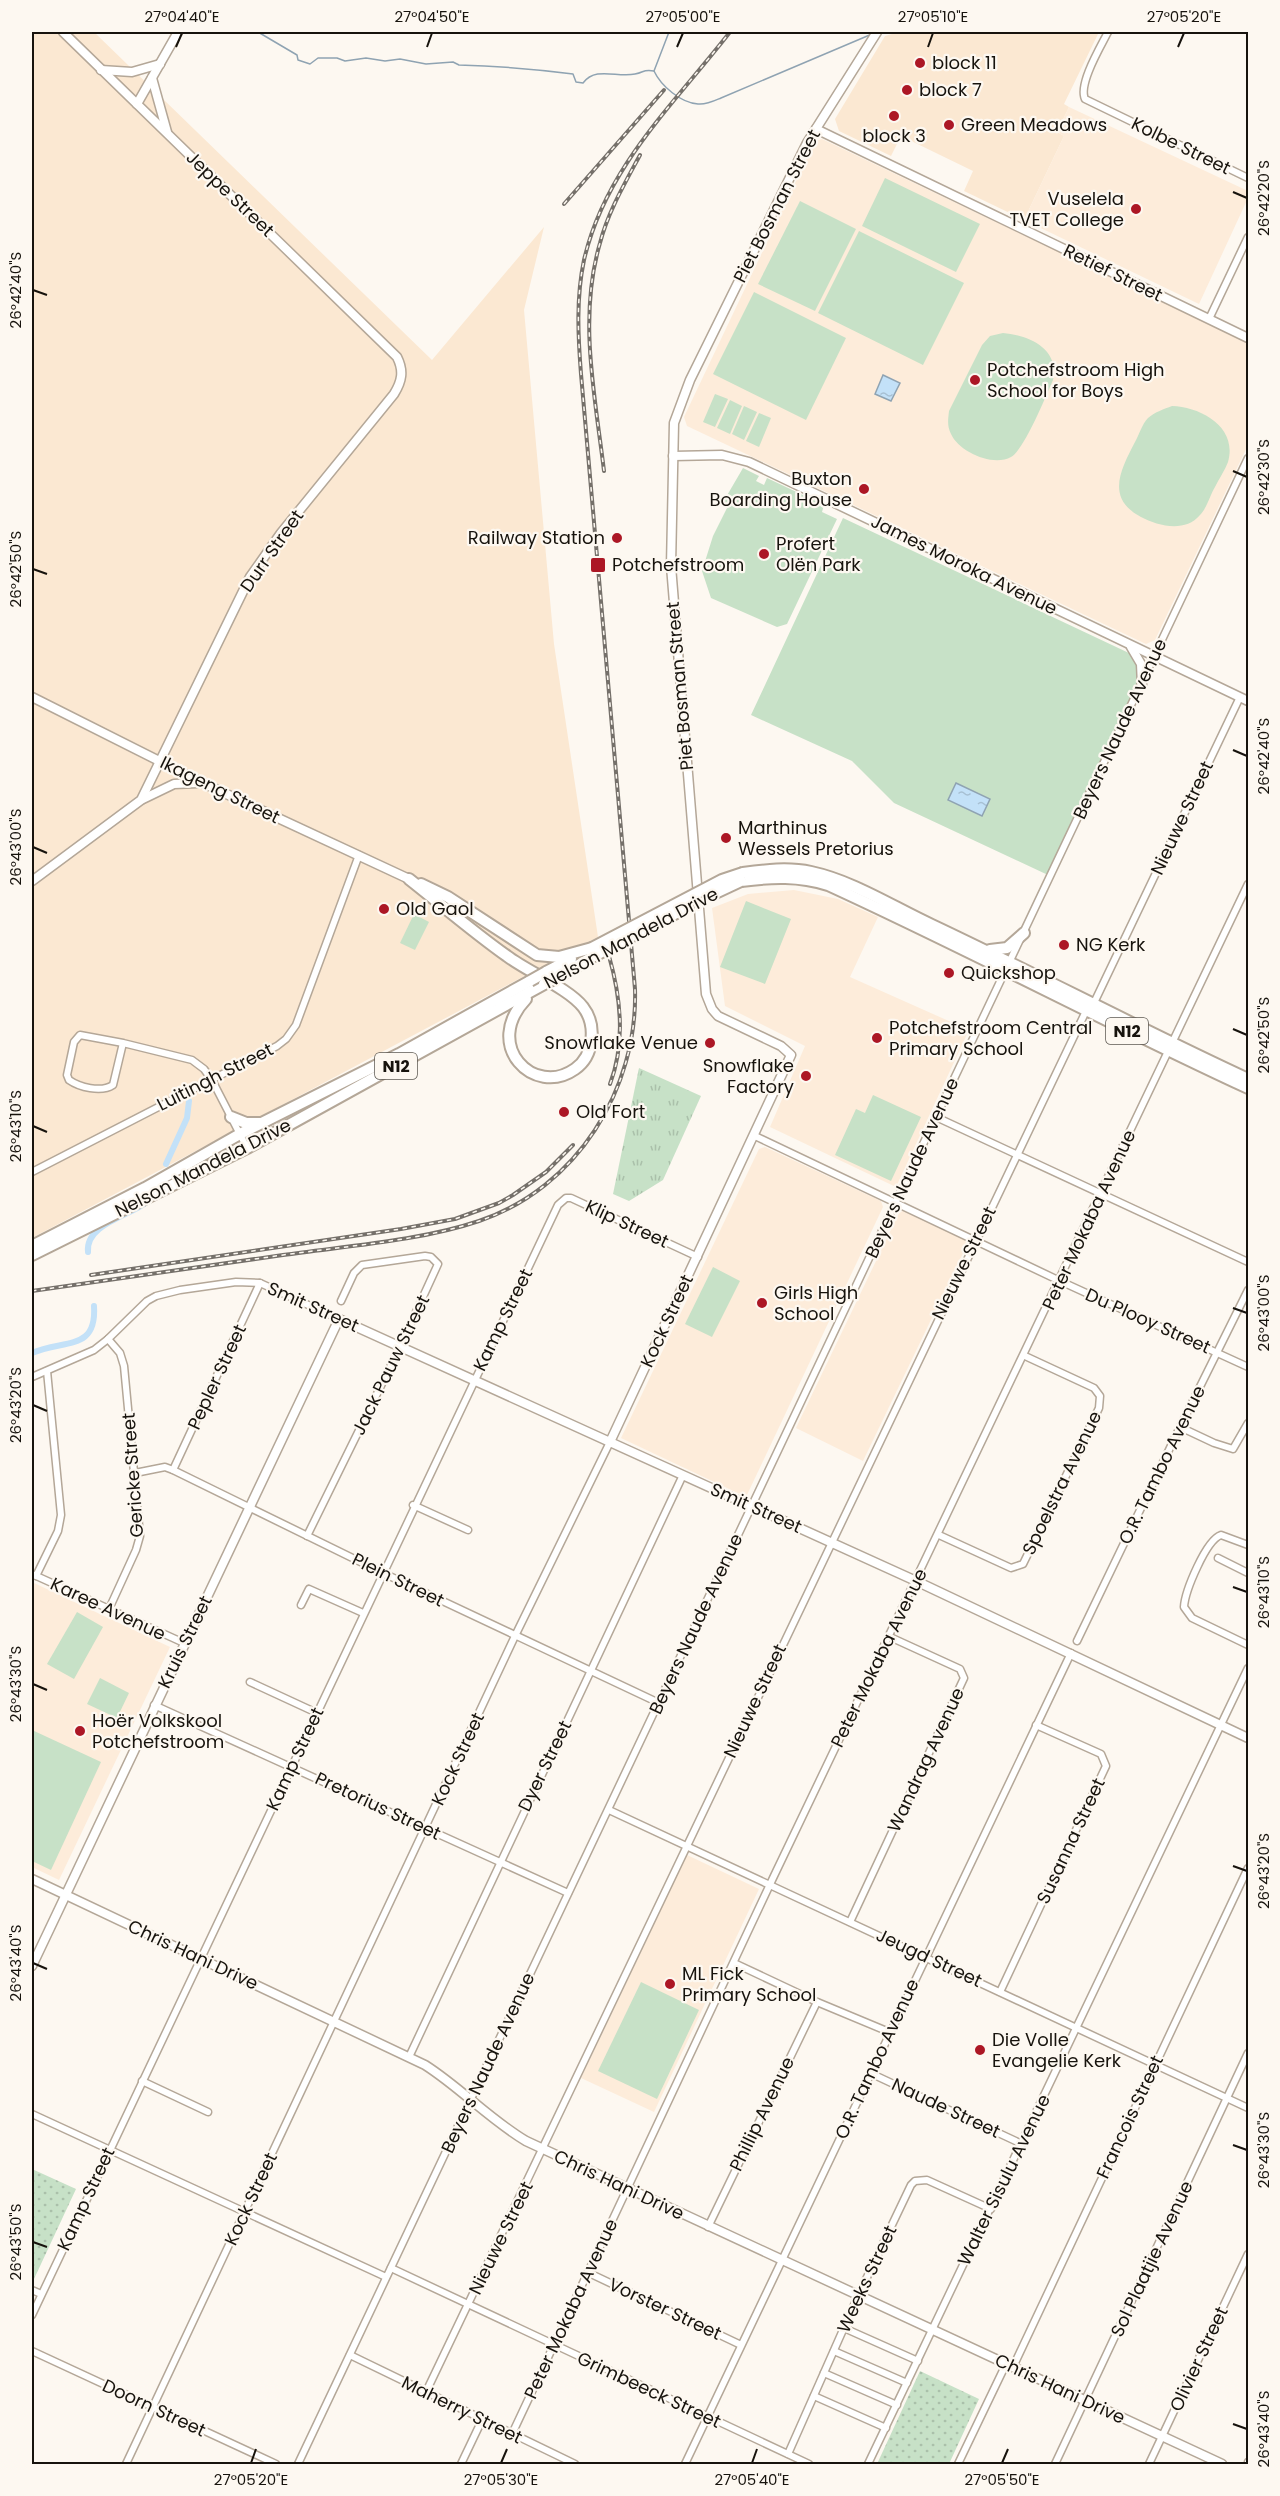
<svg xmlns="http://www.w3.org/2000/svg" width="1280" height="2496" font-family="Poppins,sans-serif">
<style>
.built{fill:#fbe8d2}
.education{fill:#fdecda}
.grass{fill:url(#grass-tufts)}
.park{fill:url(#park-dots)}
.pitch{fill:#c7e1c7}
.water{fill:url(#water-ripples);stroke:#8fa3b2;stroke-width:1.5}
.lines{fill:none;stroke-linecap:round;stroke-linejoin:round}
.stream{stroke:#8fa3b2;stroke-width:1.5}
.canal{stroke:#c3e1f8;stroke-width:6}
.street-casing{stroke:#b4a798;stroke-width:9}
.secondary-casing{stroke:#b4a798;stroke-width:11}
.highway-casing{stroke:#b4a798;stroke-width:14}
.street{stroke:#fff;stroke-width:6}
.secondary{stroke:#fff;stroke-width:8}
.highway{stroke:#fff;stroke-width:10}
.rail-casing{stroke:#75706a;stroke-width:4}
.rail{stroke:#fdf8f1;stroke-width:1.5;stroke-dasharray:4.5;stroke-linecap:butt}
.highway-bridge-casing{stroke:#b4a798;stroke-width:14;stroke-linecap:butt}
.highway-bridge{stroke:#fff;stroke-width:10}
.ticks{fill:none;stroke:#17130d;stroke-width:2}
.poi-dot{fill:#ac1725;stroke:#fdf8f1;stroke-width:2}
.labels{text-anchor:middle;stroke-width:4.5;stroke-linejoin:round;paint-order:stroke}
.shield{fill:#fdf8f1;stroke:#5c5851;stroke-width:1.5}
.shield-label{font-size:16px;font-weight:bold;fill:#17130d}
.poi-label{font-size:18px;fill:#17130d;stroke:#fdf8f1;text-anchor:start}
.street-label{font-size:18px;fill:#17130d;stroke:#fdf8f1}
.neatline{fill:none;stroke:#17130d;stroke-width:2}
.ticks-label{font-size:15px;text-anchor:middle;fill:#17130d}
</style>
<defs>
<pattern id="grass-tufts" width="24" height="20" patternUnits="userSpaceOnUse" patternTransform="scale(1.5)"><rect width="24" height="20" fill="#c7e1c7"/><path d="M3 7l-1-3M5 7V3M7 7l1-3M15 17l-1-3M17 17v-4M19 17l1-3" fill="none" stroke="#aac0aa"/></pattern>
<pattern id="park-dots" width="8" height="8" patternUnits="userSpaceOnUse" patternTransform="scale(1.5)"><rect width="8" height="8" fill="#c7e1c7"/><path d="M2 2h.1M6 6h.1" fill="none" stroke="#aac0aa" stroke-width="1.8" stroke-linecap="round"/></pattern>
<pattern id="water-ripples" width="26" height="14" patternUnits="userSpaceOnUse" patternTransform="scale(1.5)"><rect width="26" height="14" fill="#c3e1f8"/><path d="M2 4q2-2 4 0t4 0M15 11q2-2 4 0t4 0" fill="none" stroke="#a7c0d3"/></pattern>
</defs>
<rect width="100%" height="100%" fill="#fdf8f1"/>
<g class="built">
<path d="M32,32H94L432,360L544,227L524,310L554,644L598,937L32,1238Z"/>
<path d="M899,32H1099L1064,104L1069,107L1057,132L1064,136L1024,220L964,191L973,171L901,136L891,156L839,131L835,119L885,36Z"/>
</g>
<g class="education">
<path d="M1069,107L1248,191V198L1199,304L1024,220L1064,136L1057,132Z"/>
<path d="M822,139L1248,342V445L1155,640L1146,644L687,426L684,417L815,141Z"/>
<path d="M794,890L838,899L878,917L850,977L969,1030L896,1187L770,1127L805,1046L725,1006L712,908L748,894Z"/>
<path d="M765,1147L881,1201L883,1207L746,1497L621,1438L759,1149Z"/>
<path d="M904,1210L966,1240L967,1245L863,1461L796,1428L899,1213Z"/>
<path d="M32,1582L170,1647L59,1880L32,1867Z"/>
<path d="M687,1855L759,1889L654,2112L581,2078Z"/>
</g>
<path class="grass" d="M639,1068L701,1096L663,1180L629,1201L613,1194Z"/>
<g class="park">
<path d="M32,2169L76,2189L34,2279L32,2277Z"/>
<path d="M920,2371L979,2399L949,2464H877Z"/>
</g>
<g class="pitch">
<path d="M885,178L980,224L956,272L862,226Z"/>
<path d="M800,201L856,229L815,311L758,284Z"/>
<path d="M859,231L964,283L923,365L818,313Z"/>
<path d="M754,292L846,338L806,420L713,374Z"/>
<path d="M1003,333C1029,335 1060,349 1053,380C1046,396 1024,450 1011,457C993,467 959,452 951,434C947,426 948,420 949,411L982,345L990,336Z"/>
<path d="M715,394L728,399L715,427L703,422Z"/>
<path d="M730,400L742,406L730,434L717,428Z"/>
<path d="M744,406L757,412L744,440L732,434Z"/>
<path d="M1172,406C1201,407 1238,427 1228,462C1225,470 1219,479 1215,487C1210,495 1207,508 1200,515C1185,533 1158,526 1141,517C1105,498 1121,469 1135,442C1139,435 1142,424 1148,418C1155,412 1164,409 1172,406Z"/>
<path d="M759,413L771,418L759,447L746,441Z"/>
<path d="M743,468L759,476L756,481L764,485L767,478L824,505L822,512L837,519L787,624L777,627L711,598L702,571L713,536L727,508L722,504Z"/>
<path d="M843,518L1148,662L1048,875L894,803L852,761L751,715Z"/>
<path d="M746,901L791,919L765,984L720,967Z"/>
<path d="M414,914L429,922L415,950L400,943Z"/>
<path d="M873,1095L921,1117L891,1181L835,1155L856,1109L865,1113Z"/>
<path d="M713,1267L740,1281L712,1337L685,1324Z"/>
<path d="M77,1612L103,1627L74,1679L47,1664Z"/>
<path d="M100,1678L129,1693L117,1718L87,1704Z"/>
<path d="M32,1730L101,1762L51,1870L32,1861Z"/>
<path d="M641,1982L699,2010L657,2099L598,2071Z"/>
</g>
<g class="water">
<path d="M883,375L900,383L891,401L875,394Z"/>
<path d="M956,783L990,799L982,816L948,800Z"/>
</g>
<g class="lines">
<g class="stream">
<path d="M258,32L297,55L298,60L310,64L318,58H337L345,61L366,58L385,61L400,59L426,64L453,62L459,65C498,66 535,69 573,74L576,82L583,83C596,66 617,78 635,74C645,72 643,69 654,71"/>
<path d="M669,32L654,71C661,86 681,103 698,104C706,105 714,101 721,98L872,34"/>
</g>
<g class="canal">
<path d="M166,1164L187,1118L189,1101"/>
<path d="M88,1252C85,1224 130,1216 147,1202"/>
<path d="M32,1353C63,1339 97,1352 94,1306"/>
</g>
<defs>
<g id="street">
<path d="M1108,32C1101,46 1078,84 1085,99L1248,178"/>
<path d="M1209,319L1248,237"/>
<path d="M1093,1005L1240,697"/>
<path d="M123,1043L113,1085C101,1093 79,1087 69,1080L67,1075L74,1042L80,1035L123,1043L192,1060L204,1069L212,1080L247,1148"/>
<path d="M936,1117L1248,1262"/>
<path d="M755,1136L1060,1281L1248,1367"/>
<path d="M32,1172L277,1046L286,1039L296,1025L359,855"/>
<path d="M108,1339L120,1353L124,1366L140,1536L136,1550L109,1609"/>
<path d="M32,1377L94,1350L108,1339L147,1301L156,1296L180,1290L236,1282L260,1283L339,1319"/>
<path d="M1180,1427L1214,1443L1233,1449L1248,1423"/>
<path d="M173,1470L260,1283"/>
<path d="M135,1473L165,1467L173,1470L381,1572L659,1703"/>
<path d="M413,1505L468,1530"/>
<path d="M939,1535L1011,1568L1023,1564L1099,1408L1100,1396L1094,1388L1025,1356"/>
<path d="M307,1536L400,1347L438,1264L431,1257L425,1256L362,1265L354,1273L341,1301"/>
<path d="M1248,1545L1221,1535C1206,1540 1185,1591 1184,1607L1192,1618L1248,1645"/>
<path d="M1218,1558L1248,1573"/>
<path d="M32,1574L184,1643"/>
<path d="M36,1576L58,1531L61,1515L47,1371"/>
<path d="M301,1605L309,1589L363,1613"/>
<path d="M1077,1641L1180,1427L1248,1290"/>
<path d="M250,1682L317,1713"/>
<path d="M154,1705L568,1893"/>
<path d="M609,1810L1248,2108"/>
<path d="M850,1922L964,1678L960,1669L890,1637"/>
<path d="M734,1963L817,2002L889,2032"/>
<path d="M1000,1992L1106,1766L1101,1754L1036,1725"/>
<path d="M409,2057L683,1475"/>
<path d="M870,2073L1022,2144"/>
<path d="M142,2081L208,2112"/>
<path d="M32,2114L386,2277"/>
<path d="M708,2227L817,2002"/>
<path d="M391,2268L809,2464"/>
<path d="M589,2273L741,2345"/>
<path d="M32,2290L41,2294"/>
<path d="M32,2315C206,1944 381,1574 558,1205L566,1198H571L698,1257"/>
<path d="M844,2328L918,2361"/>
<path d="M32,2351L276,2464"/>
<path d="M834,2351L907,2383"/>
<path d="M350,2355L575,2464"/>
<path d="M1013,2367L1248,1868"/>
<path d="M824,2373L897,2405"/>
<path d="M426,2392L1086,1011"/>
<path d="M814,2396L886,2428"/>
<path d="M512,2434L773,1878L1248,884"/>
<path d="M788,2454L858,2296L911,2185L915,2181L927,2180L991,2209"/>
<path d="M126,2464L515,1636L610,1442"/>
<path d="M298,2464L1248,458"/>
<path d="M461,2464L482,2420"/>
<path d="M685,2464L1071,1653"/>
<path d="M868,2464L1248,1668"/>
<path d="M958,2464L1006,2364"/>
<path d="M1055,2464L1248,2053"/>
<path d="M1149,2464L1248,2254"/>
<path d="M1248,2464V2462"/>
</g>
<g id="secondary">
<path d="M101,70L132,72L160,64"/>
<path d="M152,78L167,132"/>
<path d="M137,104L178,32"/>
<path d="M816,129L1248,338"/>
<path d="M673,456L722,455L749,462L1248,701"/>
<path d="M1131,647L1141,664L1142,685"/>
<path d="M32,697L205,784L409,879"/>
<path d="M143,799L174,784L198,783"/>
<path d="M32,881L141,800L250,577L281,533L394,394C402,381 404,371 397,357L63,32"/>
<path d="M610,1442L791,1055L781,1046L718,1016L712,1009L706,994L671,566L674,423L690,380L807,143L877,32"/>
<path d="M32,1879L425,2065C461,2088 489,2119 526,2141L1222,2464"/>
<path d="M32,1966L339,1319L916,1581L1248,1738"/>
</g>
<g id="highway">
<path d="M743,873C765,870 788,867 811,872C853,881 893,907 932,925C1038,975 1142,1030 1248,1079"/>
<path d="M409,879C442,905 473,932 507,956C528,972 568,988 583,1007C597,1025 594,1056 575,1069C534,1098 482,1045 526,999"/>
<path d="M741,881C772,877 799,876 828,885C970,950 1107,1023 1248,1088"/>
<path d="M421,884L448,897L537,955L559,957L592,948"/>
<path d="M990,950L1007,948L1024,933"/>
<path d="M546,972L571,959"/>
<path d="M556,978L594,956"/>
<path d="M231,1117L246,1123H260"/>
<path d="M32,1246L145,1188L240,1134L399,1054L530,981"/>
<path d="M32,1255L247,1148L544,984"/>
</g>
</defs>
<use href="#street" class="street-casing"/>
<use href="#secondary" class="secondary-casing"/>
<use href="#highway" class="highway-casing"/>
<use href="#street" class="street"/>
<use href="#secondary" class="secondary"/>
<use href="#highway" class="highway"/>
<defs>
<g id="rail">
<path d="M564,204L664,90"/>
<path d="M604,471C595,395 578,318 600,243C608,212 625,183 640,155"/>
<path d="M609,956C621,998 626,1042 610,1084"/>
<path d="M91,1275L401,1229L455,1219L499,1203L513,1195L546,1172L573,1145"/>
<path d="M32,1291C115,1279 199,1267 283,1255C346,1246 420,1241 479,1221C577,1188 638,1089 635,989L581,374C578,336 576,298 584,260C605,168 674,104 730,32"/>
</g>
</defs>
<use href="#rail" class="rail-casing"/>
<use href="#rail" class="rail"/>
<defs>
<g id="highway-bridge">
<path d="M709,896L741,881"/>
<path d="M592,948L722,880L743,873"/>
<path d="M594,956L682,910"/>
<path d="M530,981L546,972"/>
<path d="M544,984L556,978"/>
</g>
</defs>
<use href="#highway-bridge" class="highway-bridge-casing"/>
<use href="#highway-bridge" class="highway-bridge"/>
</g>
<path class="ticks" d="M176,47L182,33M427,47L432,33M677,47L683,33M928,47L933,33M1178,47L1184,33M1233,192L1247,198M33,290L47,295M1233,471L1247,477M33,569L47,574M1233,750L1247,756M33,847L47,853M1233,1029L1247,1035M33,1126L47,1132M1233,1308L1247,1313M33,1405L47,1411M1233,1587L1247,1592M33,1684L47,1690M1233,1866L1247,1871M33,1963L47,1969M1233,2145L1247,2150M33,2242L47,2247M1233,2424L1247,2429M251,2463L256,2449M501,2463L507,2449M752,2463L757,2449M1002,2463L1008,2449"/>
<g class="poi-dot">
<circle cx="920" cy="63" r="6"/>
<circle cx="907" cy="90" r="6"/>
<circle cx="894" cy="116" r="6"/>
<circle cx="949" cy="125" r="6"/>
<circle cx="1136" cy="209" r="6"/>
<circle cx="975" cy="380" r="6"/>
<circle cx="864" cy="489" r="6"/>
<circle cx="617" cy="538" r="6"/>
<circle cx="764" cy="554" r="6"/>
<rect x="590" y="557" width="16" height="16" rx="3"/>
<circle cx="726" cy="838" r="6"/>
<circle cx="384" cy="909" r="6"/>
<circle cx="1064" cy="945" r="6"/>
<circle cx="949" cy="973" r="6"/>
<circle cx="877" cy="1038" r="6"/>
<circle cx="710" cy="1043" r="6"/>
<circle cx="806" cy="1076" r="6"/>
<circle cx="564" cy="1112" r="6"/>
<circle cx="762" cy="1303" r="6"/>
<circle cx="80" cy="1731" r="6"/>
<circle cx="670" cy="1984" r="6"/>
<circle cx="980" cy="2050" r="6"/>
</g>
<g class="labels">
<g class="shield">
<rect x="1106" y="1018" width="42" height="26" rx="4.5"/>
<rect x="375" y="1053" width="42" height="26" rx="4.5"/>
</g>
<g class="shield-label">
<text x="1127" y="1037">N12</text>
<text x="396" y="1072">N12</text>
</g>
<g class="poi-label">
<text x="932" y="69">block 11</text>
<text x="919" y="96">block 7</text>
<text x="961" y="131">Green Meadows</text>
<text x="894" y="142" text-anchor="middle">block 3</text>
<text x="1124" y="205" text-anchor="end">Vuselela<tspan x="1124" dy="21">TVET College</tspan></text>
<text x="987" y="376">Potchefstroom High<tspan x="987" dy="21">School for Boys</tspan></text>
<text x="852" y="485" text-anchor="end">Buxton<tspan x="852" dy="21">Boarding House</tspan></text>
<text x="605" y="544" text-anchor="end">Railway Station</text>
<text x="776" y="550">Profert<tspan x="776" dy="21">Olën Park</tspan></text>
<text x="612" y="571">Potchefstroom</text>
<text x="738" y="834">Marthinus<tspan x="738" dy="21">Wessels Pretorius</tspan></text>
<text x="396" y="915">Old Gaol</text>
<text x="1076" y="951">NG Kerk</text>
<text x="961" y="979">Quickshop</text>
<text x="889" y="1034">Potchefstroom Central<tspan x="889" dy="21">Primary School</tspan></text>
<text x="698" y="1049" text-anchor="end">Snowflake Venue</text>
<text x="794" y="1072" text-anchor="end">Snowflake<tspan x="794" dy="21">Factory</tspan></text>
<text x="576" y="1118">Old Fort</text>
<text x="774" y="1299">Girls High<tspan x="774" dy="21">School</tspan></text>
<text x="92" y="1727">Hoër Volkskool<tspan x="92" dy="21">Potchefstroom</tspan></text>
<text x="682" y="1980">ML Fick<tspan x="682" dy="21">Primary School</tspan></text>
<text x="992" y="2046">Die Volle<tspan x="992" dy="21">Evangelie Kerk</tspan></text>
</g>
<g class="street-label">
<text transform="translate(1181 146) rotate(26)" y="6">Kolbe Street</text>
<text transform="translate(230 194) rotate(44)" y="6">Jeppe Street</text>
<text transform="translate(777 206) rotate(-63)" y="6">Piet Bosman Street</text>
<text transform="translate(1113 273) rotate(26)" y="6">Retief Street</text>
<text transform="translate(272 551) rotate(-55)" y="6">Durr Street</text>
<text transform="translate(964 565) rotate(26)" y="6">James Moroka Avenue</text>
<text transform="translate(680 686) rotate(-95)" y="6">Piet Bosman Street</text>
<text transform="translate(1120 729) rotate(-65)" y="6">Beyers Naude Avenue</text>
<text transform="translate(220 790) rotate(26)" y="6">Ikageng Street</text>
<text transform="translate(1182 818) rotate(-65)" y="6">Nieuwe Street</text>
<text transform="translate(631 938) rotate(-28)" y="6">Nelson Mandela Drive</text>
<text transform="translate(215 1077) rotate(-27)" y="6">Luitingh Street</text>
<text transform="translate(203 1168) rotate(-27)" y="6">Nelson Mandela Drive</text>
<text transform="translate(912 1168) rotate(-65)" y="6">Beyers Naude Avenue</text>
<text transform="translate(1089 1220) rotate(-65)" y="6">Peter Mokaba Avenue</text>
<text transform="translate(627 1224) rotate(25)" y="6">Klip Street</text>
<text transform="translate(964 1263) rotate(-64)" y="6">Nieuwe Street</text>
<text transform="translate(313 1307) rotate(24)" y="6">Smit Street</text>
<text transform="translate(503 1320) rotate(-64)" y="6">Kamp Street</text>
<text transform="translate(667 1321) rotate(-65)" y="6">Kock Street</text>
<text transform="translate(1148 1321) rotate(24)" y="6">Du Plooy Street</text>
<text transform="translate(391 1365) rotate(-64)" y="6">Jack Pauw Street</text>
<text transform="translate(217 1377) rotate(-65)" y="6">Pepler Street</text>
<text transform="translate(1162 1465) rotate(-64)" y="6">O.R. Tambo Avenue</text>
<text transform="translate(133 1475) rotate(-94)" y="6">Gericke Street</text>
<text transform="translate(1062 1483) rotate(-64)" y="6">Spoelstra Avenue</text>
<text transform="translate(756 1508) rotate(24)" y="6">Smit Street</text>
<text transform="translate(398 1580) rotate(26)" y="6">Plein Street</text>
<text transform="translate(108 1609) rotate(25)" y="6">Karee Avenue</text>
<text transform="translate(696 1624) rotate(-65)" y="6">Beyers Naude Avenue</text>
<text transform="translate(185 1642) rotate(-64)" y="6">Kruis Street</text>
<text transform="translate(879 1658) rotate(-64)" y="6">Peter Mokaba Avenue</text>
<text transform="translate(755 1701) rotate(-65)" y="6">Nieuwe Street</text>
<text transform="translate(295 1759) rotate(-65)" y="6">Kamp Street</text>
<text transform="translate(458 1759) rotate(-65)" y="6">Kock Street</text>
<text transform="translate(926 1760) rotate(-65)" y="6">Wandrag Avenue</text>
<text transform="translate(545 1766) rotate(-64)" y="6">Dyer Street</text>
<text transform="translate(378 1806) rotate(25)" y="6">Pretorius Street</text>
<text transform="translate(1071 1841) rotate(-65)" y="6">Susanna Street</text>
<text transform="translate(193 1955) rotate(25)" y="6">Chris Hani Drive</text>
<text transform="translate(929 1958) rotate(25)" y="6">Jeugd Street</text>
<text transform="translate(877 2059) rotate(-65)" y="6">O.R. Tambo Avenue</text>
<text transform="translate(488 2063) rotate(-65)" y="6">Beyers Naude Avenue</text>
<text transform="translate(946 2108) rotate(25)" y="6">Naude Street</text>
<text transform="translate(762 2114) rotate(-64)" y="6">Phillip Avenue</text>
<text transform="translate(1130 2117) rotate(-65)" y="6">Francois Street</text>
<text transform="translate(1004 2180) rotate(-64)" y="6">Walter Sisulu Avenue</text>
<text transform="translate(619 2185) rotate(25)" y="6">Chris Hani Drive</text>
<text transform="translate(86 2199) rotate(-65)" y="6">Kamp Street</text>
<text transform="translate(251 2199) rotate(-65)" y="6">Kock Street</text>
<text transform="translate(501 2238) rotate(-64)" y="6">Nieuwe Street</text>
<text transform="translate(1152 2259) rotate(-65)" y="6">Sol Plaatjie Avenue</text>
<text transform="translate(867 2279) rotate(-65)" y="6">Weeks Street</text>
<text transform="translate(571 2309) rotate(-65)" y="6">Peter Mokaba Avenue</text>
<text transform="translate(665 2309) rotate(25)" y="6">Vorster Street</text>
<text transform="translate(1199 2359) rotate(-65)" y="6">Olivier Street</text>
<text transform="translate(1060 2389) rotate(25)" y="6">Chris Hani Drive</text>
<text transform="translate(649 2390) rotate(25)" y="6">Grimbeeck Street</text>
<text transform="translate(154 2408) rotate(25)" y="6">Doorn Street</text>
<text transform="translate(462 2410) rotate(26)" y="6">Maherry Street</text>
</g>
</g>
<rect width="1280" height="2496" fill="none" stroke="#fdf8f1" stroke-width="66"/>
<rect x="33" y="33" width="1214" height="2430" class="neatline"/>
<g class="ticks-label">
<text x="182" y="22">27°04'40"E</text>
<text x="432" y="22">27°04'50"E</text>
<text x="683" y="22">27°05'00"E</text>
<text x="933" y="22">27°05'10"E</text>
<text x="1184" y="22">27°05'20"E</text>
<text transform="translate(1264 198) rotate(-90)" y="5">26°42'20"S</text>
<text transform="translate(16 290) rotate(-90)" y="5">26°42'40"S</text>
<text transform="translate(1264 477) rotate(-90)" y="5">26°42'30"S</text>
<text transform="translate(16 569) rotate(-90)" y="5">26°42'50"S</text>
<text transform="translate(1264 756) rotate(-90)" y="5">26°42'40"S</text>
<text transform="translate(16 847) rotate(-90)" y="5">26°43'00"S</text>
<text transform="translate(1264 1035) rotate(-90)" y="5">26°42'50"S</text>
<text transform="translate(16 1126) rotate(-90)" y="5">26°43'10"S</text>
<text transform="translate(1264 1313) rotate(-90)" y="5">26°43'00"S</text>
<text transform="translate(16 1405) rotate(-90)" y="5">26°43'20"S</text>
<text transform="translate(1264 1592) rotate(-90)" y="5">26°43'10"S</text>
<text transform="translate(16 1684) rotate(-90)" y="5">26°43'30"S</text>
<text transform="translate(1264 1871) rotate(-90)" y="5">26°43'20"S</text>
<text transform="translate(16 1963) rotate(-90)" y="5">26°43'40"S</text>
<text transform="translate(1264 2150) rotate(-90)" y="5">26°43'30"S</text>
<text transform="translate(16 2242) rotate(-90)" y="5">26°43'50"S</text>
<text transform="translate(1264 2429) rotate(-90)" y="5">26°43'40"S</text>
<text x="251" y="2485">27°05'20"E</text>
<text x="501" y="2485">27°05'30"E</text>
<text x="752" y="2485">27°05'40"E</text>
<text x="1002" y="2485">27°05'50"E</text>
</g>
</svg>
